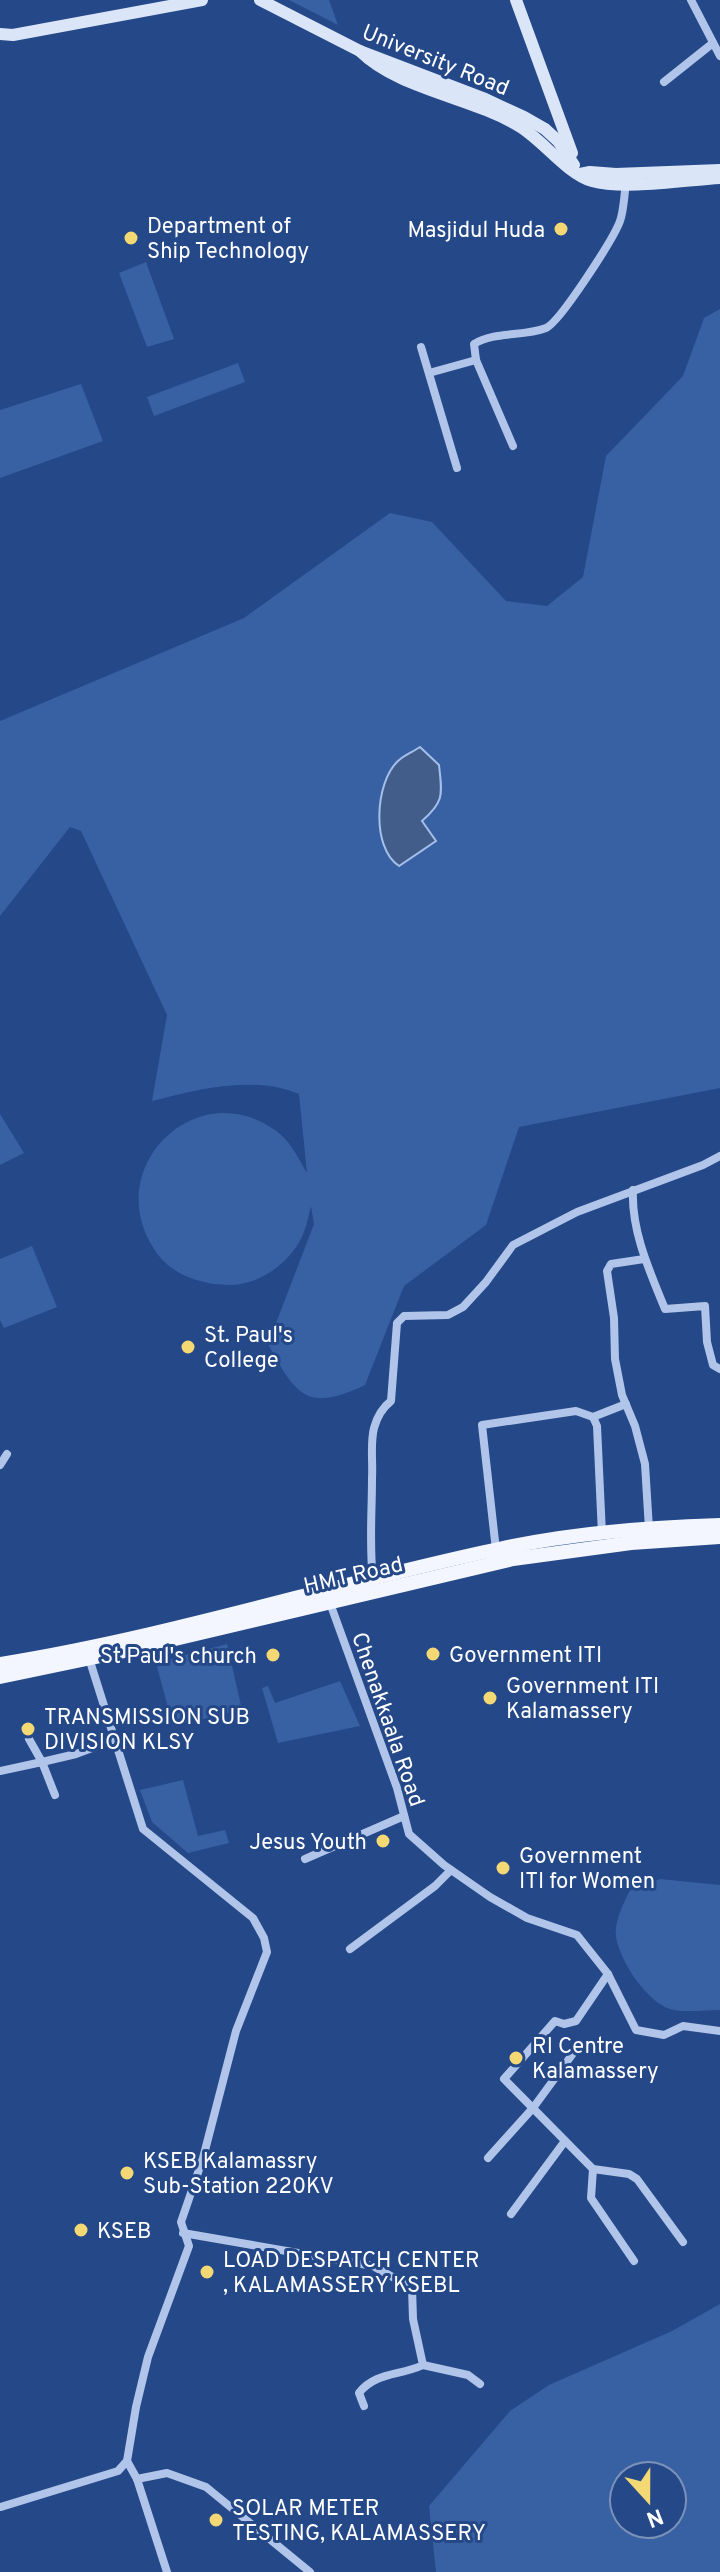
<svg xmlns="http://www.w3.org/2000/svg" width="720" height="2572" font-family="Overpass,sans-serif">
<style>
.green{fill:#3861a4;fill-rule:evenodd}
.water{fill:#435d8b;stroke:#a4bfea;stroke-width:2}
.lines{fill:none;stroke-linecap:round;stroke-linejoin:round}
.street{stroke:#b0c5e9;stroke-width:8}
.secondary{stroke:#dae5f8;stroke-width:12}
.primary{stroke:#f3f6fe;stroke-width:14}
.poi-dot{fill:#f4d873;stroke:#244888;stroke-width:3}
.labels{text-anchor:middle;stroke-width:6;stroke-linejoin:round;paint-order:stroke}
.street-label{font-size:22px;fill:#fff;stroke:#244888}
.poi-label{font-size:22px;fill:#fff;stroke:#244888;text-anchor:start}
</style>
<rect width="100%" height="100%" fill="#244888"/>
<g class="green">
<path d="M289,0H329L338,25Z"/>
<path d="M146,262L174,339L147,347L119,273Z"/>
<path d="M720,309V1088L519,1127L486,1225L404,1286L365,1385C306,1413 296,1395 268,1344L314,1224L311,1206C309,1213 308,1221 305,1229C296,1258 263,1284 232,1285C202,1285 171,1276 154,1249C101,1168 196,1074 275,1130C291,1141 298,1158 307,1173L299,1094C252,1075 199,1089 152,1101L167,1015L81,831L70,827L0,916V721L244,618L390,513L432,522L506,601L547,606L583,577L606,456L683,376L704,318Z"/>
<path d="M238,363L245,382L154,416L147,397Z"/>
<path d="M81,384L103,441L0,478V410Z"/>
<path d="M0,1114L24,1153L0,1165Z"/>
<path d="M32,1246L57,1307L4,1328L0,1320V1259Z"/>
<path d="M227,1644L242,1710L173,1726L156,1663Z"/>
<path d="M340,1681L360,1726L278,1743L262,1688L268,1686L275,1703Z"/>
<path d="M183,1780L198,1836L225,1830L229,1843L188,1853L152,1822L140,1790Z"/>
<path d="M660,1879L720,1885V2010C705,2010 684,2013 670,2009C646,2001 620,1961 616,1937C614,1922 623,1904 630,1890Z"/>
<path d="M720,2304V2572H436L429,2506L510,2411L549,2385L672,2331ZM624,2476H672V2524H624Z"/>
</g>
<path class="water" d="M420,747L439,765C442,794 445,801 422,821L436,841L399,866C371,848 375,782 398,761C404,755 413,752 420,747Z"/>
<g class="lines">
<g class="street">
<path d="M691,0L720,56"/>
<path d="M664,82L713,43"/>
<path d="M421,347L457,468"/>
<path d="M429,373L476,360"/>
<path d="M513,446L476,360L474,344C494,331 523,337 546,328C560,322 614,238 620,221C624,210 624,195 626,184"/>
<path d="M633,1190C631,1231 650,1272 665,1309L705,1306L707,1342L713,1365L720,1369"/>
<path d="M644,1259L611,1264L607,1271L614,1318L615,1359L622,1395L635,1426L645,1464L649,1529"/>
<path d="M593,1417L597,1426L602,1534"/>
<path d="M0,1465L7,1454"/>
<path d="M496,1550L482,1425L576,1411L593,1417L626,1404"/>
<path d="M373,1580C369,1545 372,1513 372,1478C373,1461 370,1444 374,1428C377,1417 382,1408 391,1401L397,1323L404,1316L448,1315L463,1307L486,1282L513,1245L577,1212L703,1165L720,1156"/>
<path d="M330,1603L397,1788L409,1834L444,1865L490,1897L527,1918L577,1935L608,1974L636,2030L664,2035L683,2026L720,2031"/>
<path d="M0,1771L42,1762L29,1739"/>
<path d="M55,1795L42,1762L76,1754L116,1739"/>
<path d="M305,1859L404,1816"/>
<path d="M350,1949L435,1886L451,1870"/>
<path d="M608,1974L576,2021L564,2024L555,2021L504,2079L593,2169L629,2174L637,2179L683,2242"/>
<path d="M488,2158L533,2108L577,2048"/>
<path d="M593,2169L591,2198L634,2261"/>
<path d="M511,2214L565,2141"/>
<path d="M183,2233L373,2266L412,2288L413,2319L423,2365C400,2376 375,2372 359,2393L364,2406"/>
<path d="M423,2365L468,2375L480,2384"/>
<path d="M127,2461L137,2479L167,2473L206,2487L310,2572"/>
<path d="M137,2479L167,2572"/>
<path d="M1,2507L118,2471L127,2461L136,2407L148,2357L189,2246L181,2222L203,2158L236,2031L267,1952L264,1938L253,1918L143,1829L88,1655"/>
</g>
<g class="secondary">
<path d="M260,0L360,51L483,98L524,117L545,129L558,141L574,165"/>
<path d="M516,0L572,153"/>
<path d="M0,34L13,35L202,0"/>
<path d="M360,51C398,89 471,97 519,126C543,140 567,174 592,181C624,190 685,180 720,178"/>
<path d="M580,174L590,172L616,174L720,170"/>
</g>
<g class="primary">
<path d="M0,1664C170,1637 335,1583 503,1548C574,1533 648,1527 720,1525"/>
<path d="M0,1677L120,1652L513,1559L631,1543L720,1537"/>
</g>
</g>
<g class="poi-dot">
<circle cx="561" cy="229" r="8"/>
<circle cx="131" cy="238" r="8"/>
<circle cx="188" cy="1347" r="8"/>
<circle cx="433" cy="1654" r="8"/>
<circle cx="273" cy="1655" r="8"/>
<circle cx="490" cy="1698" r="8"/>
<circle cx="28" cy="1729" r="8"/>
<circle cx="383" cy="1841" r="8"/>
<circle cx="503" cy="1868" r="8"/>
<circle cx="516" cy="2058" r="8"/>
<circle cx="127" cy="2173" r="8"/>
<circle cx="81" cy="2230" r="8"/>
<circle cx="207" cy="2272" r="8"/>
<circle cx="216" cy="2520" r="8"/>
</g>
<g class="labels">
<g class="street-label">
<text transform="translate(436 59) rotate(22)" y="8">University Road</text>
<text transform="translate(353 1574) rotate(-13)" y="8">HMT Road</text>
<text transform="translate(389 1719) rotate(71)" y="8">Chenakkaala Road</text>
</g>
<g class="poi-label">
<text x="147" y="233">Department of<tspan x="147" dy="25">Ship Technology</tspan></text>
<text x="545" y="237" text-anchor="end">Masjidul Huda</text>
<text x="204" y="1342">St. Paul's<tspan x="204" dy="25">College</tspan></text>
<text x="449" y="1662">Government ITI</text>
<text x="257" y="1663" text-anchor="end">St Paul's church</text>
<text x="506" y="1693">Government ITI<tspan x="506" dy="25">Kalamassery</tspan></text>
<text x="44" y="1724">TRANSMISSION SUB<tspan x="44" dy="25">DIVISION KLSY</tspan></text>
<text x="367" y="1849" text-anchor="end">Jesus Youth</text>
<text x="519" y="1863">Government<tspan x="519" dy="25">ITI for Women</tspan></text>
<text x="532" y="2053">RI Centre<tspan x="532" dy="25">Kalamassery</tspan></text>
<text x="143" y="2168">KSEB Kalamassry<tspan x="143" dy="25">Sub-Station 220KV</tspan></text>
<text x="97" y="2238">KSEB</text>
<text x="223" y="2267">LOAD DESPATCH CENTER<tspan x="223" dy="25">, KALAMASSERY KSEBL</tspan></text>
<text x="232" y="2515">SOLAR METER<tspan x="232" dy="25">TESTING, KALAMASSERY</tspan></text>
</g>
</g>
<g transform="translate(648 2500) rotate(159)"><circle r="38" fill="#244888" stroke="#7c91b8" stroke-width="2"/>
<path d="M0-6L14 30L0 20L-14 30Z" fill="#f4d873"/>
<text y="-12" font-size="22" font-weight="bold" text-anchor="middle" fill="#ffffff">N</text>
</g>
</svg>
